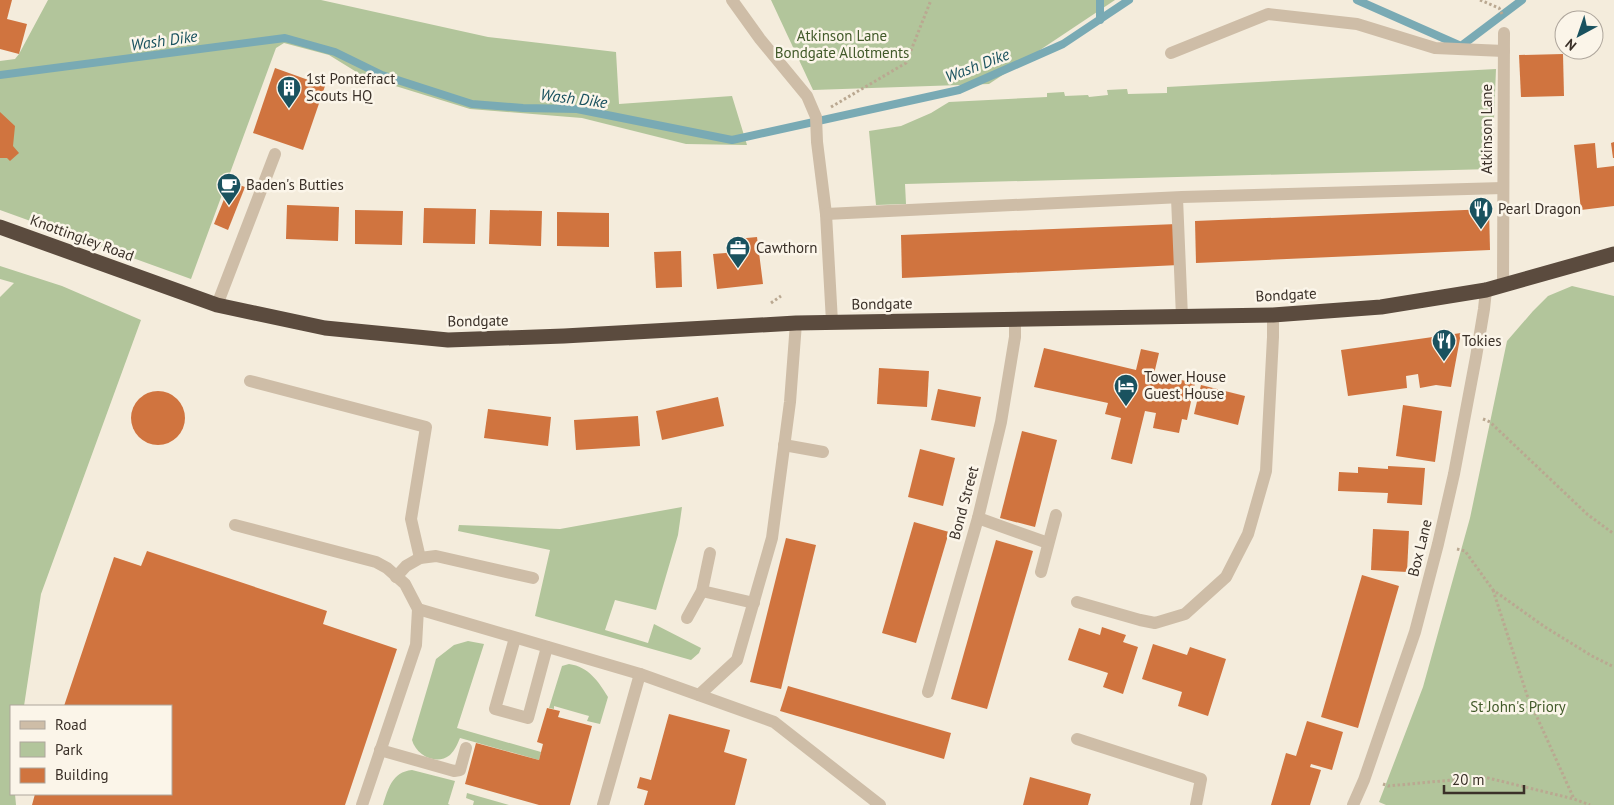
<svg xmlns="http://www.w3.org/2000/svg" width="1614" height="805" font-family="'PT Sans',sans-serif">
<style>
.green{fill:#b2c59b}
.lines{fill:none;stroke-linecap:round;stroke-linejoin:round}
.stream{stroke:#79aab4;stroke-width:8}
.building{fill:#d0743f}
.path{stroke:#baa891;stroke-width:3;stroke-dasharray:2.5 2.5;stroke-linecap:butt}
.minor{stroke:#cebda7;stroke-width:12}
.highway{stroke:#5b4b3e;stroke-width:15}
.labels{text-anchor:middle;stroke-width:5;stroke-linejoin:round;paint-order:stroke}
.park-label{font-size:15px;fill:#425a2a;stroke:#fbf5e9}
.poi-label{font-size:15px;fill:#3a3028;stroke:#fbf5e9;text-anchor:start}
.street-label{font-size:15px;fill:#3a3028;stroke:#fbf5e9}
.water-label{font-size:16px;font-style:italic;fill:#1a525f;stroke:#fbf5e9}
</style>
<rect width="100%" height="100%" fill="#f4ecdc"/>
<g class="green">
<path d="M48,0H321L488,37L616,52L619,104L732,96L747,145L686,144L582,118L470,109L363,76L329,55L284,43L276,48L191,279L0,210V61L15,59L19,54Z"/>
<path d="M771,0H1115L989,84L813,90Z"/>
<path d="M1496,69L1492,169L905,184L906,204L876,205L869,131L901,126L931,113L949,102L1047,97V93L1064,92L1065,96L1088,95L1089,97L1108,95L1107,90L1127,89L1128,94L1167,93V87Z"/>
<path d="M0,266L62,286L141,320L41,594L24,706H11V794H15L16,805H0V297L14,283L0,279Z"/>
<path d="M1572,286L1614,296V805H1386L1379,802L1423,687L1470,518L1507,341L1533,311L1548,296Z"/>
<path d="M682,507L678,535L656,610L615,600L605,630L648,643L654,624L701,648L699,653L691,660L535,616L550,550L458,531L459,525L560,529Z"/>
<path d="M468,641L484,644L457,728L541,752L539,760L460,738C457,745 455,750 450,755C436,766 416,755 412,740L436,659L454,645Z"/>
<path d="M569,664C589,667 598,681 608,697L600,724L587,721L589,716L554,706V709L549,708L562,666Z"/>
<path d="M412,770L455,781L448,804L450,805H383C388,789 392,772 412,770Z"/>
<path d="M467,793L509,805H473L474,801L466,798Z"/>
</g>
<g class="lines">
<g class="stream">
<path d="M1100,0V20"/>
<path d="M1357,0L1461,46L1522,0"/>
<path d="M0,75L285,38L335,52L382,75L472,104L523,108L577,109L732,140L959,90L1063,44L1129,0"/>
</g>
</g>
<g class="building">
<path d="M0,0H12L7,19L27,24L19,54L0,49Z"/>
<path d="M1563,54L1564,96L1521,97L1519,55Z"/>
<path d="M275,68L325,86L303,150L253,133Z"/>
<path d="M0,112L15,126L13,146L19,153L10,161L7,158H0Z"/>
<path d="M1614,142V158H1613L1611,143Z"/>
<path d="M1595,143L1597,168L1614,166V206L1581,210L1574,145Z"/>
<path d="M231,182L245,187L228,230L214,224Z"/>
<path d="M287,205L339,207L338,241L286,239Z"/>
<path d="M424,208L476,209L475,244L423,243Z"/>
<path d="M1489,209L1490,250L1196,263L1195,221Z"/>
<path d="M355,210L403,211L402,245L355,244Z"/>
<path d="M490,210L542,211L541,246L489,244Z"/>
<path d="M557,212L609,213V247L557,246Z"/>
<path d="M1177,224L1179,265L902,278L901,235Z"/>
<path d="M757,237L763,284L717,289L713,254L738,252L736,239Z"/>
<path d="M681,251L682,287L656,288L654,252Z"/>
<path d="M1461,333L1451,387L1436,385L1420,388L1418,374L1406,376L1407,388L1348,396L1341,350Z"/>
<path d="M1044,348L1136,370L1141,349L1159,353L1154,374L1195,383L1187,420L1182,419L1179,433L1153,428L1156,413L1145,411L1132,464L1111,459L1121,418L1105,414L1108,403L1034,387Z"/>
<path d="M879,368L929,371L927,407L877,404Z"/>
<path d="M1201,385L1245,396L1238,425L1194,414Z"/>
<path d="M938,389L981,397L975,427L931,420Z"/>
<circle cx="158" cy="418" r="27"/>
<path d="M718,397L724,426L662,440L656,411Z"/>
<path d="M1403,405L1442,411L1435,462L1396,456Z"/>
<path d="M488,409L551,417L548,446L484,438Z"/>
<path d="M638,416L640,446L576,450L574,420Z"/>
<path d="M1022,431L1057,440L1035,527L1000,518Z"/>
<path d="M920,449L955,458L943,506L908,497Z"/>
<path d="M1388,466L1425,468L1422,505L1387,503L1388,493L1338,491L1339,472L1358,473V467L1388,469Z"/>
<path d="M914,522L949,532L916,643L882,633Z"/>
<path d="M1373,529L1409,531L1407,572L1371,570Z"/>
<path d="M786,538L816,545L781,689L750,682Z"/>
<path d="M996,540L1033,551L987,709L951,699Z"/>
<path d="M147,551L327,611L323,624L397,649L345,805H32L35,794H171V706H64L114,557L141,566Z"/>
<path d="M1362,575L1399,586L1358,728L1321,717Z"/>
<path d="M1102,627L1126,635L1123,642L1138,647L1123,694L1103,687L1108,673L1068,660L1079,628L1100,635Z"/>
<path d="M1153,644L1187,655L1190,647L1226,659L1208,716L1178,706L1182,692L1142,679Z"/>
<path d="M788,686L951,733L944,759L780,711Z"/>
<path d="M547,708L560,711L558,717L592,726L570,805H539L465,784L476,743L539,760L543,744L537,742Z"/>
<path d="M669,714L730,730L724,752L747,759L735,805H644L648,791L637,788L640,777L651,780Z"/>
<path d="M1307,721L1343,732L1332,770L1311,764L1310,767L1321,770L1310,805H1271L1286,753L1296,756Z"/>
<path d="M1030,777L1091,794L1088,805H1023Z"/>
</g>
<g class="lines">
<g class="path">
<path d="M1480,0L1499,8L1502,14"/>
<path d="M831,107L906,63L931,0"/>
<path d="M771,303L781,296"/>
<path d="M1483,419L1490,422L1587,514L1614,534"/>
<path d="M1457,549L1465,551L1493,590L1545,627L1592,656L1614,667"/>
<path d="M1493,590L1527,695L1574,799"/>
<path d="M1383,784L1388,786L1484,777L1574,799L1590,805"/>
</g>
<g class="minor">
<path d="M732,0L760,39L807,96L816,117L817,142L826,214L832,322"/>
<path d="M1171,53L1268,14L1357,24L1435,48L1504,51"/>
<path d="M1177,198L1182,317"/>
<path d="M826,214L1182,197L1503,188"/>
<path d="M1503,284L1504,33"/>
<path d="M217,305L275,154"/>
<path d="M250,381L426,427L411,519L420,558"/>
<path d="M784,445L823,452"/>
<path d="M978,518L1048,543"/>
<path d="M235,525L376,562L387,568L405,584L418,609L416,645L362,805"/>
<path d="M1041,572L1056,515"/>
<path d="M396,577L406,566L420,558L436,556L533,578"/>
<path d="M702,591L754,603"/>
<path d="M1077,602L1140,620L1155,623L1185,614L1226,577L1248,534L1266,471L1273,337V315"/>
<path d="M418,609L640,674"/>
<path d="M687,618L702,591L710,553"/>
<path d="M515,638L495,709L528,718L547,647"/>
<path d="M928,692L978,518L1001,422L1015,337V319"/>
<path d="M699,695L737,660L772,538L790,402L796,323"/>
<path d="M1077,739L1201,779L1196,805"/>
<path d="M380,750L454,771L460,770L466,748"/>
<path d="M603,805L640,674L774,722L880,805"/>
<path d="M1353,805L1364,780L1415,632L1438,544L1454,474L1476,357L1484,309L1486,290"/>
</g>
<path class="highway" d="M0,227L217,305L325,328L448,340L564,336L796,323L1273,315L1381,307L1486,290L1614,254"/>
</g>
<defs>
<symbol id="building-pin" viewBox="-11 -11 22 30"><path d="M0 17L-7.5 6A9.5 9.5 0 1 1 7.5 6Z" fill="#1a525f" stroke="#fbf5e9"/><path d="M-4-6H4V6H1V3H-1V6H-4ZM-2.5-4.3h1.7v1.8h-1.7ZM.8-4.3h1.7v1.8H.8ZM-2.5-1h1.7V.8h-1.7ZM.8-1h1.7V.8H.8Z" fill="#fff"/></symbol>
<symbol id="cafe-pin" viewBox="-11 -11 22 30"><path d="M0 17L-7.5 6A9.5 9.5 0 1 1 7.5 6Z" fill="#1a525f" stroke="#fbf5e9"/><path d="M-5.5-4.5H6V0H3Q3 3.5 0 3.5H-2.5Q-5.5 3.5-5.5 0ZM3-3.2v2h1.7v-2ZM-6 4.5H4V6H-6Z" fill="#fff"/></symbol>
<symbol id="restaurant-pin" viewBox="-11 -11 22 30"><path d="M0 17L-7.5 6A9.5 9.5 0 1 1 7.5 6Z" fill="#1a525f" stroke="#fbf5e9"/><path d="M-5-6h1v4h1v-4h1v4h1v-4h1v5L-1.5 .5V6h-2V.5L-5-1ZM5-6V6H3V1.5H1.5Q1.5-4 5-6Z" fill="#fff"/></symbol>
<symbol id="office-pin" viewBox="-11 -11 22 30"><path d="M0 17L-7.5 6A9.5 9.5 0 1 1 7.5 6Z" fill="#1a525f" stroke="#fbf5e9"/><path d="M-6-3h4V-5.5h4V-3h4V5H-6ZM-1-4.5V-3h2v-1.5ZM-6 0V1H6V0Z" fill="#fff"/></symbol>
<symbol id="hotel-pin" viewBox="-11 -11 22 30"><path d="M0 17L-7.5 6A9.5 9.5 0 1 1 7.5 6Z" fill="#1a525f" stroke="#fbf5e9"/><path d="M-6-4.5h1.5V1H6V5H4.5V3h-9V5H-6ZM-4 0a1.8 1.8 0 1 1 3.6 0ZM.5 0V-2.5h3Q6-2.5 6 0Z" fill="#fff"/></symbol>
</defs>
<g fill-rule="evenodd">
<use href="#building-pin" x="275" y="74" width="28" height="38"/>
<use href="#cafe-pin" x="215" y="171" width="28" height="38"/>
<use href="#restaurant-pin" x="1467" y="195" width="28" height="38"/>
<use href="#office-pin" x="724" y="234" width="28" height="38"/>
<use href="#restaurant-pin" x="1430" y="327" width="28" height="38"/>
<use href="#hotel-pin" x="1112" y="372" width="28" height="38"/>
</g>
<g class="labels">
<g class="park-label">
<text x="842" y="41">Atkinson Lane<tspan x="842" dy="17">Bondgate Allotments</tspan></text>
<text x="1518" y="712">St John's Priory</text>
</g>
<g class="poi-label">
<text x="306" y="84">1st Pontefract<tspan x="306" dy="17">Scouts HQ</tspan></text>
<text x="246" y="190">Baden's Butties</text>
<text x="1498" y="214">Pearl Dragon</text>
<text x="756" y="253">Cawthorn</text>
<text x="1462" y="346">Tokies</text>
<text x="1144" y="382">Tower House<tspan x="1144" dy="17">Guest House</tspan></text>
</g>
<g class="street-label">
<text transform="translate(1487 129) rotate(-90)" y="5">Atkinson Lane</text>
<text transform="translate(82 238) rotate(20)" y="5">Knottingley Road</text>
<text transform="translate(1286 295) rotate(-3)" y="5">Bondgate</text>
<text transform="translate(882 304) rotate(-1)" y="5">Bondgate</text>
<text transform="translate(478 321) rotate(-1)" y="5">Bondgate</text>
<text transform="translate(964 503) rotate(-75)" y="5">Bond Street</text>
<text transform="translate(1420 548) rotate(-76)" y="5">Box Lane</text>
</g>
<g class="water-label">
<text transform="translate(164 40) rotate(-8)" y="6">Wash Dike</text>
<text transform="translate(977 65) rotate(-21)" y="6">Wash Dike</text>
<text transform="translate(574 98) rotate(7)" y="6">Wash Dike</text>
</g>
</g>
<rect x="10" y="705" width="162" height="90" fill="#fbf5e9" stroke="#aea69c"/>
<rect x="20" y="721" width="25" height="8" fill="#cebda7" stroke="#aea69c"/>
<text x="55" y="730" font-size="15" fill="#3a3028">Road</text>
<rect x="20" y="742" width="25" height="15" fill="#b2c59b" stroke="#aea69c"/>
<text x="55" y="755" font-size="15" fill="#3a3028">Park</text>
<rect x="20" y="768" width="25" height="15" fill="#d0743f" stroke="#aea69c"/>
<text x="55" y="780" font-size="15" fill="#3a3028">Building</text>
<g transform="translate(1579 35) rotate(220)"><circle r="24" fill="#fbf5e9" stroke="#aea69c"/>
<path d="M0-4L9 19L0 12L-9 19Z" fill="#1a525f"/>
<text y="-8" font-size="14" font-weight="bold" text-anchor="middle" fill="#3a3028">N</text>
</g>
<path d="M1444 785v8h80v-8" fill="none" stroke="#3a3028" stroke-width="2.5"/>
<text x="1452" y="785" font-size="15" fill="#3a3028" stroke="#fbf5e9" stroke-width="4" paint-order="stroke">20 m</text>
</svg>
